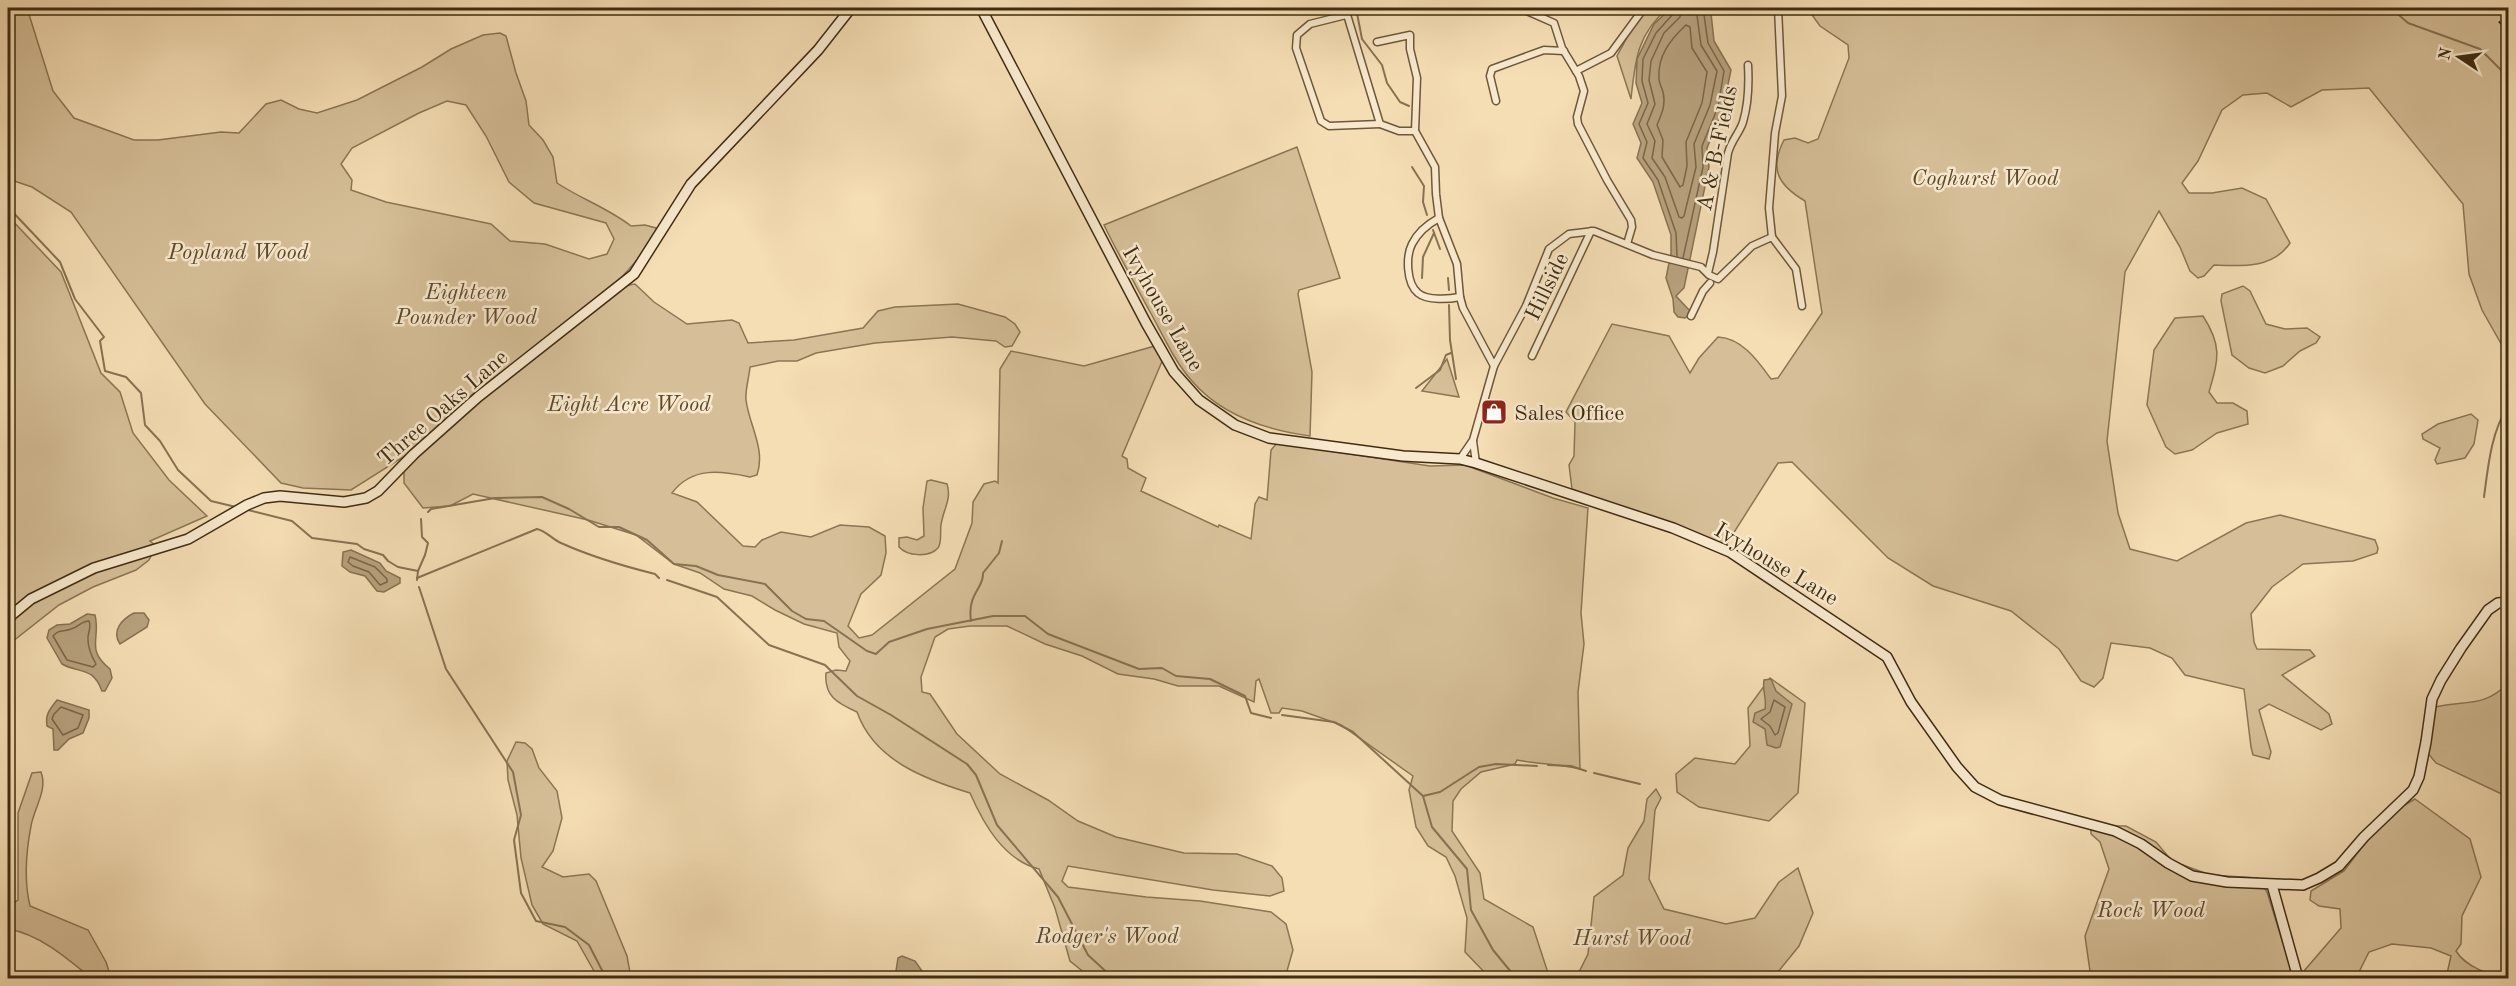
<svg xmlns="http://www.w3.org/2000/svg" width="2516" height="986" font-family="'Old Standard TT',serif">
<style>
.green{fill:#d6bf98;stroke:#8a7655;stroke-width:1.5;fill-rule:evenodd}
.water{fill:#b7a17d;stroke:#877252;stroke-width:1.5}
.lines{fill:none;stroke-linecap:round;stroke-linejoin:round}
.shore{stroke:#7b6648;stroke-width:1.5}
.stream{stroke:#877252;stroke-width:2}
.street-casing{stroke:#6c583a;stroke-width:9}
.secondary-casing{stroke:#3f2c12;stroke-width:12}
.street{stroke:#f8e9ce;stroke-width:6}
.secondary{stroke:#f8e9ce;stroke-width:9}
.rail{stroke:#3f2c12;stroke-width:2;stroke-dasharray:10 10;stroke-linecap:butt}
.labels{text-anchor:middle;stroke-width:5;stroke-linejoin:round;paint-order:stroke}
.street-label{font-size:22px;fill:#3f2c12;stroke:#f8e9ce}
.park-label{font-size:22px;font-style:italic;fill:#5d492d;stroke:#f8e9ce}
.poi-label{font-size:22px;fill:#3f2c12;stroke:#f8e9ce;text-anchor:start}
</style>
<rect width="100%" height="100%" fill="#f5ddb4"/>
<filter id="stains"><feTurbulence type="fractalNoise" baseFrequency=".00333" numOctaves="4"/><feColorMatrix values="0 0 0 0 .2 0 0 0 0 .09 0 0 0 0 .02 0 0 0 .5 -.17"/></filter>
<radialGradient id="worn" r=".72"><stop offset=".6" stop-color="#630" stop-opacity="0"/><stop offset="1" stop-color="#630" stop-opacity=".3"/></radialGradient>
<g class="green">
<path d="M8,8H27L53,91L74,118L134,140H158L221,132L239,133L266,104L281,100L299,109L317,113L357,100L422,67L451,49L483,35L500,33L506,36L516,73L526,101L529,125L543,140L553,157L557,183C581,199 608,208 631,226L645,225L656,228L658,233C644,252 631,268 615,284L473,394L408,454L351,490L303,488L281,483L205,404L71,212L32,187L8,179ZM447,101L466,105L486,136L509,182L534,203L606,223L614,239L607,254L589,259L545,244L510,241L491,224L386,202L351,190L352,180L341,164L352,148L419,113Z"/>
<path d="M1643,8H1668C1637,34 1635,61 1631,99L1617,56Z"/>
<path d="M1807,8H2508V356L2482,310L2469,274L2463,204L2369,88L2322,90L2291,107L2267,93L2243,95L2222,110L2198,161L2182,183L2189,193H2212L2242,188L2266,199L2290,243C2273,269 2241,266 2214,265L2204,276L2198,278L2190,271L2180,247L2159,211L2125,272L2107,441L2118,513L2130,549L2177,561L2246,523L2280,515L2375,540L2378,548L2377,553L2353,561L2303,564L2272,587L2251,614L2254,642L2257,649L2310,650L2315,656L2282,675L2329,714L2332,724L2321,730L2269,704L2259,710L2271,752L2269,759L2253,755L2251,747L2244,689L2185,675L2172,658L2150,648L2111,643L2103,678L2094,687L2081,681L2059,649L2011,611L1933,586L1888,558L1792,462L1778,463L1726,545L1572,489L1569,465L1574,456L1575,422L1566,412L1612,324L1669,336L1690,373L1699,358L1718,337C1742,338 1758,361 1771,379L1778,378L1822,313L1805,201C1778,185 1769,169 1784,140L1795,138L1808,143L1818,139L1849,58L1848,45L1820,26Z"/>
<path d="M1297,147L1340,278L1299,290L1298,294L1312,372L1310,436C1266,430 1222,416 1192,381C1174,361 1162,333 1149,310C1134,282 1118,254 1104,225Z"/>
<path d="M8,216L61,272L101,373L120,392L133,433L169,480L207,516L150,541L156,546L149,560L136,570L93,587L59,605L8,645Z"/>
<path d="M635,284L654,302L687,324L732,320L739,323L748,343L794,340L863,328L878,311L895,307L958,304L1005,317L1015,324L1020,332L1012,346L1005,347L996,341L952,337L875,343L816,353L797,361H778L750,367C749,378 745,390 746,400C749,425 766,449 757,475L750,477C722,471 692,466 672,493L697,502L743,546L755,547L762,540L781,532L811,537L840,525L869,527L885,536L886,553L881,575L861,594L848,626L859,638L872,635L955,569L972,523L973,502L984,484L995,481L998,483L1000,369L1011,351L1084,366L1155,346L1163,359L1122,456L1127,459L1128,468L1146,478L1141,491L1218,527L1219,525L1251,539L1255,504L1259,497L1267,500L1271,450L1277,443L1430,466L1465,465L1553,498L1588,508L1581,613L1584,644L1578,692L1580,769C1558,764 1538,764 1517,760L1515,764L1481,772L1461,789L1453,801L1452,831L1480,873L1484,899L1533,927L1548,973L1565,978H1490L1465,952L1467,918L1455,876L1446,857L1428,846L1416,827L1409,790L1413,776L1341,725L1302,711L1282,708L1279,713H1271L1259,679L1256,681L1254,702L1219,686H1178L1154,679L1118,674L1082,656L1045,644L1007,626H970L948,629L935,637L921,677L922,692L930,694L957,734L1000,774L1048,800L1078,821L1116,837L1184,853L1237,854L1272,866L1282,878L1284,891L1270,896L1213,890L1068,866L1062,881L1068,887L1146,897L1200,901L1271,912L1286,924L1293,950L1285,978H1091L1070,961L1055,908L1039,869C1004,860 984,825 970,793C924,779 874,760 857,712C837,703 824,696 826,673L836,670L846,671L850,661L839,647L837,633L804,624L775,610L752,596L724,589L700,573L674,564L636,535L588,520L473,494L450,506L423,508L404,483V467L448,426L623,286Z"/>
<path d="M2243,286L2250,291L2266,324L2285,329L2307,328L2320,337L2316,343L2300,351L2283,366L2265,373L2249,368L2232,355L2221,301L2222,294Z"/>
<path d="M2203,316C2223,347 2218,360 2209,392L2217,403H2233L2247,411L2248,424L2217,433L2192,450L2175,454L2166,447L2147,405L2154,350L2175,318Z"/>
<path d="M1447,359L1459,397L1422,391Z"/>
<path d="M2471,414L2478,420L2474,444L2465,458L2437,464L2435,460L2440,448L2423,439L2422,434L2438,424Z"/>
<path d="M931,480L947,484C952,499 943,510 941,525C940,531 942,543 938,548C929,558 907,556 899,547V538L907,537L917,540L924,536L923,508L927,481Z"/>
<path d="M1770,678L1805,703L1798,793L1769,821L1699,807L1677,792L1676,774L1695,758L1735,764L1750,746L1748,708Z"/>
<path d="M2508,683V797L2436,763L2426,751L2428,709C2459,698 2482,711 2508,683Z"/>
<path d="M516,742L525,743L532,749L539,768L557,791L562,818L553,851L542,867L563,877L589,874L596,881L627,956L631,978H598L577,941L543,924L532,905L521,858L517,815L508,780L507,761Z"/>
<path d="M41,772C48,790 34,808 31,826C26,852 24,881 30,906L88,930L106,962L111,978H91C67,958 39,934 8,929V907L18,900V813L32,773Z"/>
<path d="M1656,789L1661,798L1655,810L1649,879L1664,909L1726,924L1755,918L1779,882L1798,868L1813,913L1799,946L1773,978H1576L1588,954L1594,897L1623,875L1628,848L1644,821L1647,799Z"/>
<path d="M2415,799L2470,839L2481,877L2462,916L2461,944L2456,951C2466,967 2489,975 2507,978H2446L2451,956L2431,948L2392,944L2369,952L2356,978H2307L2304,971L2341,928L2340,909L2319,906L2310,900L2311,891L2344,871L2365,843L2398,809Z"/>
<path d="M2091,826H2126L2156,842L2172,861L2210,875L2258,878L2267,892L2294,978H2091L2085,936L2109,869L2100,842L2091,834Z"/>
</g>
<g class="water">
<path d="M1671,8H1708L1711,13L1714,41L1731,70L1723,109L1707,148L1709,167L1684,288L1676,296L1690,311V315L1685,318L1678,317L1674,312L1673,299L1666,278L1671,253V235L1653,182L1637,158L1641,143L1633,124L1642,103L1636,83L1637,59L1654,24Z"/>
<path d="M351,550L380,563L386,571L400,578V583L384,592L377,591L365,576L350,572L342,566L343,552Z"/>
<path d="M134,613H144L149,620L147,627L120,644C111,631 122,619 134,613Z"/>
<path d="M87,614L95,615C101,639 85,649 110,669L112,678L105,691H102C93,666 80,674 62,664L47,638L49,630L57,625L70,624Z"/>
<path d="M1771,679L1776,691L1792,704L1780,747L1776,748L1767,745L1765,729L1753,722L1755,713L1765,709C1767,698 1762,691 1764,680Z"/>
<path d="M57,700L89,710V718L83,733L69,739L58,750H54L53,729L47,726C45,714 50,709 57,700Z"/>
<path d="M902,956L915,961L927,978H884L881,976L882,972L892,974L896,971L898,958Z"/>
</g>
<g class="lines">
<g class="shore">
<path d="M1675,8L1673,14L1656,33L1643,59L1642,81L1648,103L1639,124L1647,142L1643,158L1658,180L1676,233L1677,256"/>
<path d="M1682,8L1680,17L1664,33L1651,61L1649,80L1655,104L1647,124L1655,141L1652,158L1665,177L1679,217L1682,218L1684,216L1696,167L1694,144L1710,105L1717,71L1701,45L1696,8"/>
<path d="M1686,25L1690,27L1692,48L1707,72L1702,103L1686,142L1687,166L1683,185L1680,187L1662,157L1663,140L1657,125C1662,113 1666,105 1663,92C1662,88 1659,83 1659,79C1657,56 1671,39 1686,25Z"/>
<path d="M1683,258L1703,167L1702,146L1718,107L1724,71L1708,43L1703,8"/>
<path d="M350,557L375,567L387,579V582L380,585L369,572L353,566L348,562Z"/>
<path d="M89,621C92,628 87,633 88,640C88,649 92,657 96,664L93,667L67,660L53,636C59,629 63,632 71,629C79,627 81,621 89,621Z"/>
<path d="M1774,700L1785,707L1778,733L1775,735L1770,726L1761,719L1770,712Z"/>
<path d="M61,707L83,715L78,728L63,735L52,719L54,714Z"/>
</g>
<g class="stream">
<path d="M1356,8L1362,39L1382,65L1387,83L1400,102L1409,106"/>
<path d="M2391,8L2408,23L2480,49L2508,77"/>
<path d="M1412,167L1424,186L1423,202L1427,215"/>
<path d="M8,207L60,262L75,299L104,337L100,341L105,371L126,377L141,393L145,425L160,441L178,470L211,501L236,507"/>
<path d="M1433,230L1440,249"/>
<path d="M1422,278L1423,257L1434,233"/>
<path d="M1448,278L1449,290"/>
<path d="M1449,305L1450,340L1456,379"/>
<path d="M1416,388L1440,370L1446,355L1451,353"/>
<path d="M2484,497C2488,467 2491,432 2508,406"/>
<path d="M244,509L292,521L312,538L357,544L364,549L383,555L388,561L398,567L418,571L417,580"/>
<path d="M428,512L431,509L495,498L542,497L569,509L599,527H619L647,540L674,564L696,566L718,575L765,584L792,611L806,619L824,621L867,651L876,654L889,642L927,629L993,616H1025L1048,634L1139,669L1162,668L1176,676L1210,679L1245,696L1251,713L1271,718"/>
<path d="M418,571L425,555L428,543L422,537L421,519"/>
<path d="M417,578L537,529C546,531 552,539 561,543C592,557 623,566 655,574L659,578"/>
<path d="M667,580L717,597L769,645L825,665L857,696L891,715L967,764L976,775L997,825L1058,897L1088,955L1113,978"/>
<path d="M419,587L446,669L513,772L521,815L514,840L521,893L536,921L565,927L589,945L606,978"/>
<path d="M971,621C967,593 984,589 983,573L999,553L1002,541"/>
<path d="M1282,715L1334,722L1353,732L1423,796L1432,827L1467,869L1471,910L1493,950L1516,978"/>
<path d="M1548,765L1571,766L1586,771"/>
<path d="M1594,773L1640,784"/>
<path d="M1423,796L1440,792L1479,767L1496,764L1537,766"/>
</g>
<defs>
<g id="street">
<path d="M1345,8L1380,124L1399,131H1415L1435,167L1436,194L1439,218L1457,264L1460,297L1463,308L1494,366L1473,440L1460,459"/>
<path d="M1520,8L1554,23L1562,48L1579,76L1584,91L1577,117L1578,124L1607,180L1631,220L1632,227L1627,244"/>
<path d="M1346,15L1310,24L1297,35L1296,48L1321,121L1329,126L1380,124"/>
<path d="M1377,42L1410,35V49L1417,78L1415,131"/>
<path d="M1576,71L1611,53L1644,8"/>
<path d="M1496,101L1490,76L1492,69L1544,50L1564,51"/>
<path d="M1439,218C1428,224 1418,232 1412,244C1406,256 1406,283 1418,293C1427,301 1450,299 1460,297"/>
<path d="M1772,237L1769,208L1775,133L1782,96L1778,8"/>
<path d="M1708,273L1713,252L1728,153C1732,139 1739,134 1743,122C1748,105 1749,83 1748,65"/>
<path d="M1691,316L1703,291L1710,283"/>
<path d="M1532,356L1591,231"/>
<path d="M1494,366L1526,306L1549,249L1569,234L1594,231L1653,255L1701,267L1709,275L1718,279L1752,246L1772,237L1796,269L1802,306"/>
<path d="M1473,441L1476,463"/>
</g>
<g id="secondary">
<path d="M981,8L1146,323L1174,372L1199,400L1235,425L1269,438L1403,456L1460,459L1476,463L1673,528L1730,552L1887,657L1911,702L1957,767L1975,787L2000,800L2115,831L2141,844L2168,863L2192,876L2227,882L2303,885L2319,878L2339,866L2364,837L2413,790L2419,777L2426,742L2432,699L2441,680L2461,648L2488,610L2498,603L2508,602"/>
<path d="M8,618L31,599L94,568L188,539L247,505L264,498L280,496L344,502L366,498L378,491L414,454L478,397L634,274L691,184L818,50L851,8"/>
<path d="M2272,885L2298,978"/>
</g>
</defs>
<use href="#street" class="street-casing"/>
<use href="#secondary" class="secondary-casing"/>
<use href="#street" class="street"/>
<use href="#secondary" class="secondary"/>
<path class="rail" d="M2484,8L2508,30"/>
</g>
<defs>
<symbol id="shop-square" viewBox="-11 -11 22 22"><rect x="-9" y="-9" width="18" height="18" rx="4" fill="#8f2418" stroke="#f8e9ce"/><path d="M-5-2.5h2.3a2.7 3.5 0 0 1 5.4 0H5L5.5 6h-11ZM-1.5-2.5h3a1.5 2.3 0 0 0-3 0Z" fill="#fff"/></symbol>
</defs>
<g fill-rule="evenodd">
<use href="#shop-square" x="1479" y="397" width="30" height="30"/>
</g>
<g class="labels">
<g class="street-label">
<text transform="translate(1716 148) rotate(-78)" y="8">A &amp; B-Fields</text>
<text transform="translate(1546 286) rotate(-64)" y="8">Hillside</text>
<text transform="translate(1164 308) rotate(60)" y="8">Ivyhouse Lane</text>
<text transform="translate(442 407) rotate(-41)" y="8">Three Oaks Lane</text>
<text transform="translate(1777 563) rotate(31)" y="8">Ivyhouse Lane</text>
</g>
<g class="park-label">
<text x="1985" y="185">Coghurst Wood</text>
<text x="238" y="259">Popland Wood</text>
<text x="466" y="299">Eighteen<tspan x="466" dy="25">Pounder Wood</tspan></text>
<text x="629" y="411">Eight Acre Wood</text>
<text x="2151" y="917">Rock Wood</text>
<text x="1107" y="943">Rodger's Wood</text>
<text x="1632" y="945">Hurst Wood</text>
</g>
<g class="poi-label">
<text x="1514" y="420">Sales Office</text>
</g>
</g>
<rect width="2516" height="986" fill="none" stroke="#f5ddb4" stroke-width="30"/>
<rect x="9" y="9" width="2498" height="968" fill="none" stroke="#3f2c12" stroke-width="3"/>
<rect x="15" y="15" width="2486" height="956" fill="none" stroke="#3f2c12" stroke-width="1.5"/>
<g transform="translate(2459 57) rotate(283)" stroke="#f8e9ce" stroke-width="4.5" paint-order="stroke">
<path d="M0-4.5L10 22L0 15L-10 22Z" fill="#3f2c12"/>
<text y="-9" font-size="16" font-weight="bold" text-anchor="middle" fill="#3f2c12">N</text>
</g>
<rect width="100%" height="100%" filter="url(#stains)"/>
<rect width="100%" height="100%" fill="url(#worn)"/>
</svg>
